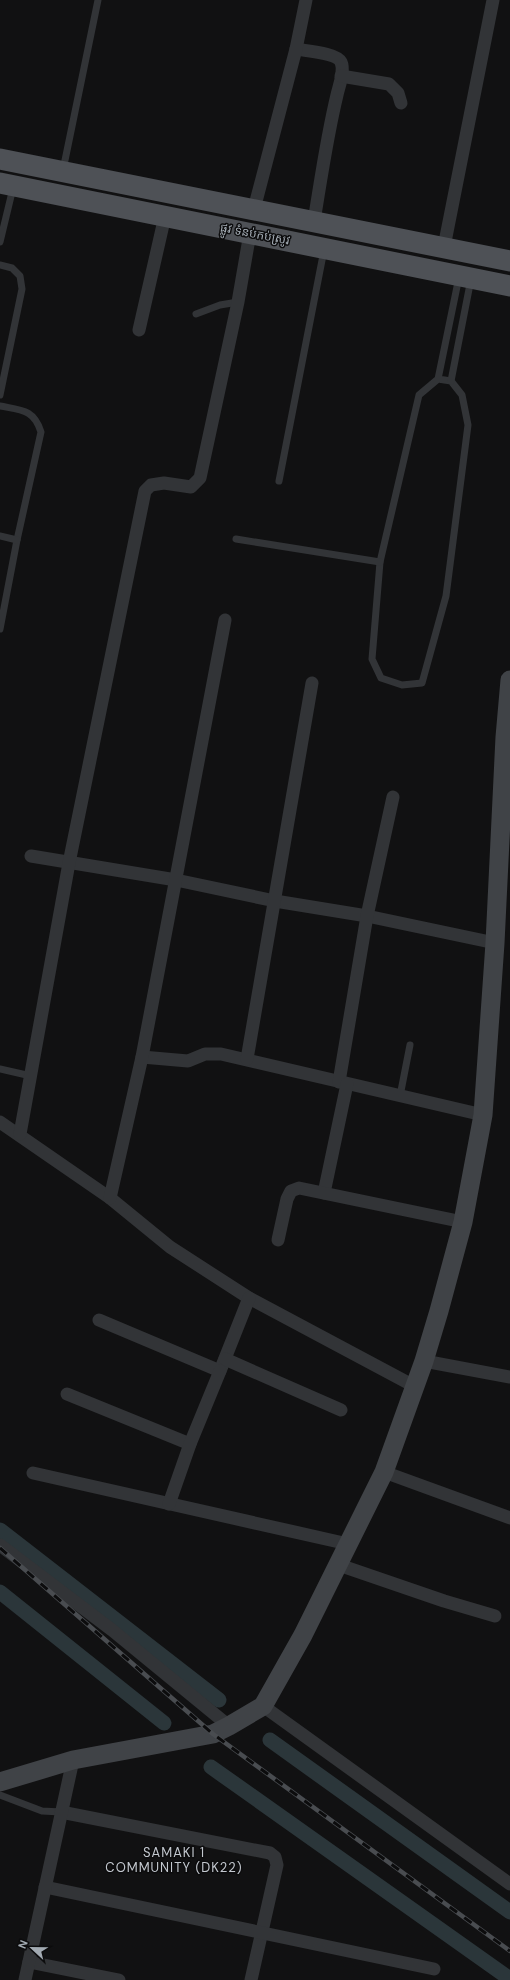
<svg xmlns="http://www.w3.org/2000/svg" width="510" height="1980" font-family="'DM Sans','Noto Sans Khmer',sans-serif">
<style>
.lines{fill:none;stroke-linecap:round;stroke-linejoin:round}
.canal{stroke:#2b363a;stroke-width:15}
.lane{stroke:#323437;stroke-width:7}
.street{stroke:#323437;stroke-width:13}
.secondary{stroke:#404347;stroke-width:19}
.primary{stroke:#4e5156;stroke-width:21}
.rail-casing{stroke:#494c50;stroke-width:4.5}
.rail{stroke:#0c0c0d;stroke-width:3;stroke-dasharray:9;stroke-linecap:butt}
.labels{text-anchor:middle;stroke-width:3;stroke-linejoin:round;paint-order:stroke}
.street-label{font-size:12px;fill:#a2aab2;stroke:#0c0c0d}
.neighbourhood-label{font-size:13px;letter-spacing:1px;fill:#c3c8cf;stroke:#0c0c0d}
</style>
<rect width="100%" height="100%" fill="#111112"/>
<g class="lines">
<g class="canal">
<path d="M0,1530L219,1700"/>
<path d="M0,1592L164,1723"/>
<path d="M270,1740L510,1912"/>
<path d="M211,1767L510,1979"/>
</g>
<g class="lane">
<path d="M63,170L98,0"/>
<path d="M0,242L13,188"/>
<path d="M0,265L12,268L20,276L22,289L0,395"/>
<path d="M196,314L220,305L238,302"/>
<path d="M438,379L451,381L462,395L468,425L446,596L422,683L402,685L381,678L372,659L380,562L419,395L438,379L459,277"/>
<path d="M451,381L471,279"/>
<path d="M0,406C21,410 34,409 41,432L17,540L0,629"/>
<path d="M279,481L324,250"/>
<path d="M0,536L17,540"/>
<path d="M236,539L380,562"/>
<path d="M0,1069L31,1076"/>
<path d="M400,1096L410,1045"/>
<path d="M0,1795L42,1811L61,1812"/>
</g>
<g class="street">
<path d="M296,49C306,51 337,53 341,62C345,71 339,86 337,95C327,136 321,179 314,221"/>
<path d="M341,76L389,84L398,93L401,103"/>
<path d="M254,209L296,49L306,0"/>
<path d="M444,247L493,0"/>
<path d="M139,330L165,216"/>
<path d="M31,856L176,880L275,901L367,916L495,943"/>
<path d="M142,1057L188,1061L205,1054H221L483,1115"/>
<path d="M247,1059L312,683"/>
<path d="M339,1082L367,916L393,797"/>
<path d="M0,1122L110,1198L170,1247L249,1298L414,1386"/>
<path d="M20,1134L69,863L145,491L151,485L164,483L191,487L200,478L238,302L250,233"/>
<path d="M324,1193L347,1084"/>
<path d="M110,1198L142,1057L225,620"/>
<path d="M278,1240L287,1199L291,1191L299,1188L463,1222"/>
<path d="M99,1320L220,1371L249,1298"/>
<path d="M225,1359L341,1410"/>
<path d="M424,1361L510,1377"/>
<path d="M67,1394L190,1444"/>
<path d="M384,1472L510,1518"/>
<path d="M33,1473L348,1544"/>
<path d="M169,1504L190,1444L220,1371"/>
<path d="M0,1545L112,1630L229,1726"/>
<path d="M339,1565L444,1601L495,1616"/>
<path d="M263,1706L510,1884"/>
<path d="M61,1812L270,1853L275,1857L277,1865L251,1980"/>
<path d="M45,1887L434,1969"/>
<path d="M29,1962L119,1980"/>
<path d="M25,1980L73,1760"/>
</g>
<path class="secondary" d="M0,1782L73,1760L213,1734L229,1726L263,1706L303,1635L384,1472L424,1361L439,1311L463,1222L483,1115L495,943L505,737L510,680"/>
<g class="primary">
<path d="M0,159L510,261"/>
<path d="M0,183L510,286"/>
</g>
<defs>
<path id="rail" d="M0,1548L213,1734L510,1951"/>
</defs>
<use href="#rail" class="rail-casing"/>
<use href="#rail" class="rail"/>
</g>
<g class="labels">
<g class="street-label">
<text transform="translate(255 234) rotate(11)" y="4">ផ្លូវ ទំនប់កប់ស្រូវ</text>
</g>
<g class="neighbourhood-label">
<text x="174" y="1857">SAMAKI 1<tspan x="174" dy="15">COMMUNITY (DK22)</tspan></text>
</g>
</g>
<g transform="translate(32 1948) rotate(292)" stroke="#0c0c0d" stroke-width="3" paint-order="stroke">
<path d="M0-3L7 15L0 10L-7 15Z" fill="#a2aab2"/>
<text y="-6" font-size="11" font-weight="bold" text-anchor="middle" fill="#a2aab2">N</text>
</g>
</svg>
